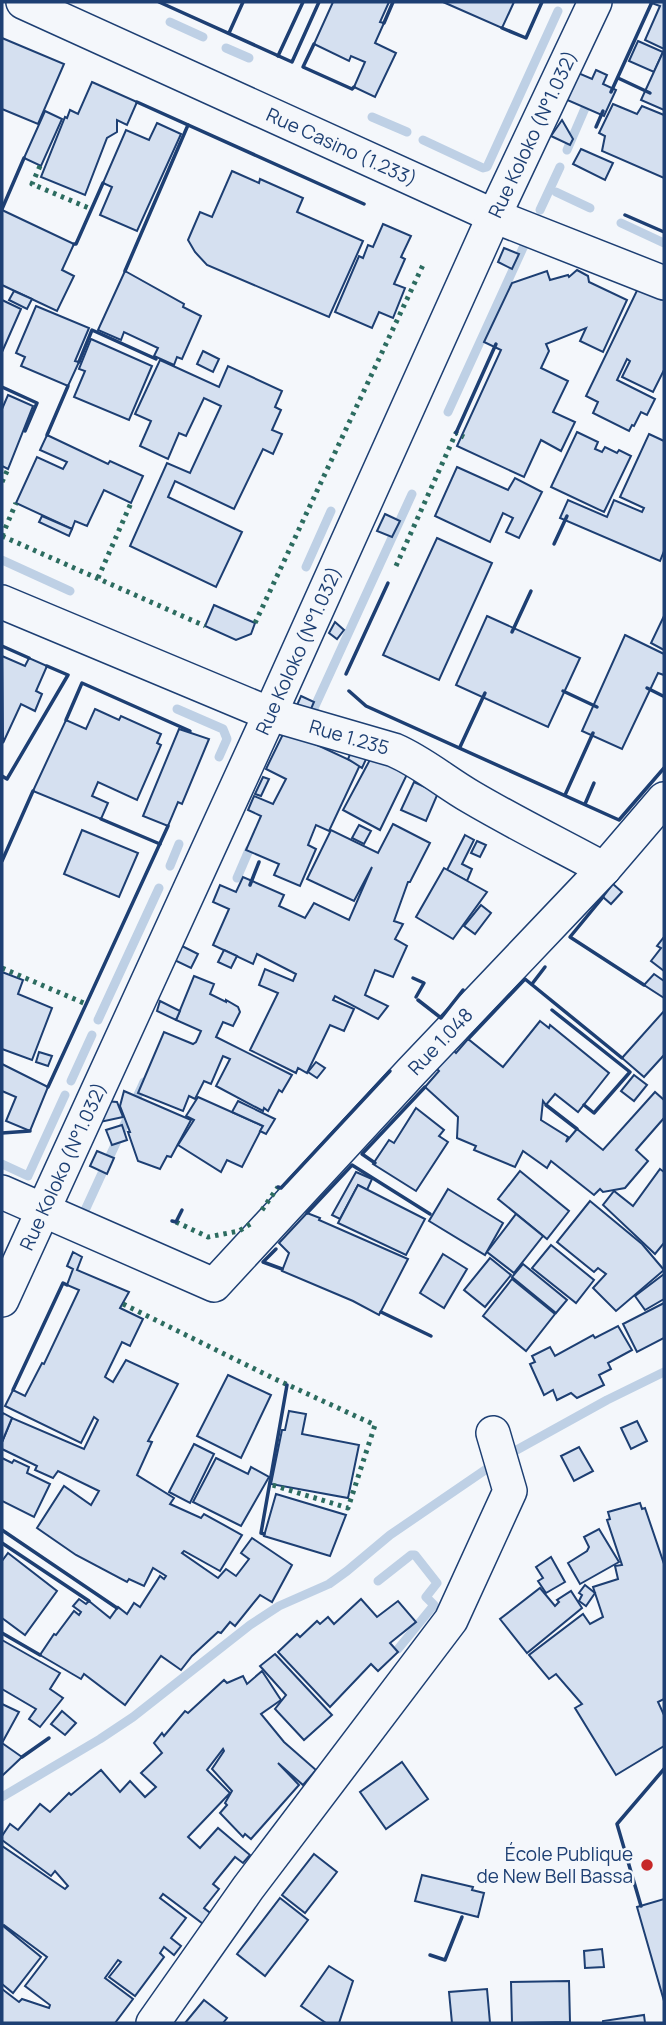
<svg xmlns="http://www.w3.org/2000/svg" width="666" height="2025" font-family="Manrope,sans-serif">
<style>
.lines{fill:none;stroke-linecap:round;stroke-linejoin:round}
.stream{stroke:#bed0e5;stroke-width:9}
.building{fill:#d5e0f0;stroke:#1d3f73;stroke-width:2}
.minor-casing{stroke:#1d3f73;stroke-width:36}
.minor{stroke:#f4f7fb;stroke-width:33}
.hedge{stroke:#2c6c60;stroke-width:5;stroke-dasharray:3.5 5;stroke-linecap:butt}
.wall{stroke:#1d3f73;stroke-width:3.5}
.poi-dot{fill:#c62828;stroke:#f4f7fb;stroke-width:2.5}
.labels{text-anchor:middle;stroke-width:5;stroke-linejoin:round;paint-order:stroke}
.street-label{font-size:19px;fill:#1d3f73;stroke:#f4f7fb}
.poi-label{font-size:19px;fill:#1d3f73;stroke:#f4f7fb;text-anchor:end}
</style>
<rect width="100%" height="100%" fill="#f4f7fb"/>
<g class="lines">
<g class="stream">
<path d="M170,22L203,37"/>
<path d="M226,48L249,58"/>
<path d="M372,117L407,132"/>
<path d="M423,140L483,168L487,167L558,11"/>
<path d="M567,150L589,99"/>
<path d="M556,192L590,208"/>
<path d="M540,210L560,167"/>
<path d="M621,223L664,243"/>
<path d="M448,412L527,239"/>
<path d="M2,560L70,591"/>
<path d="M306,567L331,511"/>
<path d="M177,709L223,729L227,739L219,757"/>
<path d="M310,717L412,494"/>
<path d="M170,866L179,844"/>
<path d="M237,878L249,850"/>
<path d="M98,1020L159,888"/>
<path d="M71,1081L92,1035"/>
<path d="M2,1164L28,1176L65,1095"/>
<path d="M81,1219L144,1082"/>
<path d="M513,1452L607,1400L664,1372"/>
<path d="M378,1581L411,1555H415L437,1583L426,1597L434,1605L398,1649"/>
<path d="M2,1797L100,1739L133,1717L250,1625L279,1606L329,1584L347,1571L390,1535L488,1468"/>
</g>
</g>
<g class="building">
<path d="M333,2H389L380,22L384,23L375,43L396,53L375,97L354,87L365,62L351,56L349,61L314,44Z"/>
<path d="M443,2H514L502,28Z"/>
<path d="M649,2H664V49L645,40L660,6Z"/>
<path d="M2,38L64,64L38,124L2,109Z"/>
<path d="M638,41L663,52L654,72L629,61Z"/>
<path d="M663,52L664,53V110L641,100Z"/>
<path d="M596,70L607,75L603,84L616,90L604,116L565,99L576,72L592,79Z"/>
<path d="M92,82L137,102L127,125L117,120V132L107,138L85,195L41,177L65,117L67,118L70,110L78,114Z"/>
<path d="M613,104L637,114L642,106L664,115V178L602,151L605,136L599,133Z"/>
<path d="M45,111L62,119L41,166L24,158Z"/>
<path d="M562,120L573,139L570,145L551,136Z"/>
<path d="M157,123L181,134L137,231L100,215L112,187L103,183L126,130L149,140Z"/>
<path d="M581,149L613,163L605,180L573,164Z"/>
<path d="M232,171L259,183L260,179L303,198L297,212L363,241L329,317L207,265L195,252L188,240L200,212L212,217Z"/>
<path d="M2,210L74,244L62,270L74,276L57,311L2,285Z"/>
<path d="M383,224L411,236L401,257L405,259L394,284L405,288L393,318L379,312L372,328L335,312L359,256L363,258L368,245L373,247Z"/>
<path d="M504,248L519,254L512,269L498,262Z"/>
<path d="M577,270L588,276L589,282L627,300L603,352L580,341L586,328L546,344L549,351L541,368L568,381L553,412L575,422L561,451L541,440L524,477L457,446L501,350L484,342L512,283L547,271L550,280L568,275L569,277Z"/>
<path d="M125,271L184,304L183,307L201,316L182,359L177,357L174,365L154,356L158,348L124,332L121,340L98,330Z"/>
<path d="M644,276L664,286V370L653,392L622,377L630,361L627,359L617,380L655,399L647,415L641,412L634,426L632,425L629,431L593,413L598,402L586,396Z"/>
<path d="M14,291L32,299L27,309L9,300Z"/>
<path d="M2,300L21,309L2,352Z"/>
<path d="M36,306L89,328L75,361L79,362L68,386L21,366L25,357L16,353Z"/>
<path d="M91,339L152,366L129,420L74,397L85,371L79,369Z"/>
<path d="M203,351L219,359L213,372L197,364Z"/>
<path d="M160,360L219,387L228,366L282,391L275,407L281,410L272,430L282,434L273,454L263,449L234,509L175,481L168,497L242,532L216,587L130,546L167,463L190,473L221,406L204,398L186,436L179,433L168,459L140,446L151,421L135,414Z"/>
<path d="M8,395L33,406L8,469L2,466V409Z"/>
<path d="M577,432L598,442L595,449L602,452L605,447L617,453L619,450L631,456L604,512L551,487Z"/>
<path d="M649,434L664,441V551L660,561L560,518L568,500L607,517L614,500L642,512L644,508L620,497Z"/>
<path d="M47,435L108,464L110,461L143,476L131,503L104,490L87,526L75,521L72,529L16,503L37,457L63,469L67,462L40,450Z"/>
<path d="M457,467L508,490L515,478L542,492L519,538L506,532L513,518L503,513L490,542L435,516Z"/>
<path d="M385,514L400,521L392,537L377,531Z"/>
<path d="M42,516L72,529L69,536L39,522Z"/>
<path d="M437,538L492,563L439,680L383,655Z"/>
<path d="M214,605L255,623L251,634L236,640L205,626Z"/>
<path d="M487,616L580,658L548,727L456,685Z"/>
<path d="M664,616V650L651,643Z"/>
<path d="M335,622L344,630L337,639L329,633Z"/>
<path d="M625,635L664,654V675L658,673L622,749L582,731Z"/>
<path d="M2,656L25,666L29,658L47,666L36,691L42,694L35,711L21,704L3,743Z"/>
<path d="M301,696L314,702L307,718L294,712Z"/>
<path d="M95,709L119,720L121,716L161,734L157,743L161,745L137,800L98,782L92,796L108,803L101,819L33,791L66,720L86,729Z"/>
<path d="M179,729L209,739L182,804L178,802L168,826L143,816Z"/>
<path d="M285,730L360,765L329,831L316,825L308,845L316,849L300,886L274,875L279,864L246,850L261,816L248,810L254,796L273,804L286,779L266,769Z"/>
<path d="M352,750L367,757L362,768L348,759Z"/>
<path d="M372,756L413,762L380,830L343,810Z"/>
<path d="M263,777L269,779L261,796L255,794Z"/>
<path d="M414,782L438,793L426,821L401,810Z"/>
<path d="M393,824L430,843L410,882H408L394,921L403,924L395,939L407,946L393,977L375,970L365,995L388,1006L378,1019L335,996L333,1000L354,1009L344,1031L330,1025L307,1073L298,1068L296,1073L250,1050L278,993L259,985L265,969L293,981L296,974L257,954L253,964L213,945L229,909L213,902L220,885L236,892L243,877L284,895L279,906L305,918L314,903L349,920L372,867L354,901L307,879L331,830L378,853Z"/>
<path d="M359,825L371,831L364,844L352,838Z"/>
<path d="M82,830L138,853L119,897L64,874Z"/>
<path d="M465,835L474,840L462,864L472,869L467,881L447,870Z"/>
<path d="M477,841L486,845L480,857L471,853Z"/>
<path d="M444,868L487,892L453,939L416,917Z"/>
<path d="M613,884L622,892L611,904L603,897Z"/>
<path d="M481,905L491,913L475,934L464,926Z"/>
<path d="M664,937V971L651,961L661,948L657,946Z"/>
<path d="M172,941L198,954L191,968L166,956Z"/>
<path d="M224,950L237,956L231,968L218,962Z"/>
<path d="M2,972L23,980L18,994L52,1008L32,1060L2,1049Z"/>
<path d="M654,974L664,981V998L644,985Z"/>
<path d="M194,976L214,984L210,994L226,1002V1000L238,1007L240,1012L233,1026L223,1022L216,1037L292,1075L282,1092L279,1090L268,1111L264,1108L263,1111L216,1086L230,1059L223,1056L211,1084L204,1081L195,1099L189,1096L183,1111L138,1093L164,1032L193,1044L196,1042L201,1031L176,1020Z"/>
<path d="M160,1001L180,1011L176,1020L157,1011Z"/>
<path d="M664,1011V1055L644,1077L622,1058Z"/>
<path d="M540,1021L549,1028L550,1025L609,1073L578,1112L555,1094L546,1105L543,1101L541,1120L568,1137L566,1142L577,1129L603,1150L655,1092L664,1100V1118L636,1150L648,1161L625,1188L603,1192L600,1189L594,1195L551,1161L547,1168L523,1151L515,1167L474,1150L476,1146L457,1138L458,1117L425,1087L439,1071L434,1066L452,1049L456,1053L468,1039L503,1067Z"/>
<path d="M39,1052L52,1056L48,1066L36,1062Z"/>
<path d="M316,1062L325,1068L317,1078L308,1072Z"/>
<path d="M2,1064L48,1087L30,1131L6,1121L16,1097L2,1091Z"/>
<path d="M634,1075L647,1085L634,1101L621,1091Z"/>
<path d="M124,1091L191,1120L171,1157L167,1156L160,1169L138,1161L128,1132H130L120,1106Z"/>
<path d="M198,1097L263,1126L242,1167L227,1160L221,1172L178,1145L194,1120L186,1116Z"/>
<path d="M104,1101L117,1102L123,1117L100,1122Z"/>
<path d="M238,1101L275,1119L266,1134L260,1131L263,1126L232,1112Z"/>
<path d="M416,1108L444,1130L439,1136L448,1142L416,1191L373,1164L389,1140L394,1143Z"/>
<path d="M122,1125L127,1140L112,1145L106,1130Z"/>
<path d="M97,1151L114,1158L107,1174L90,1166Z"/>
<path d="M660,1169L664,1172V1243L655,1254L603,1205L614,1191L633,1206Z"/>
<path d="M520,1171L569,1211L547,1239L498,1199Z"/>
<path d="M356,1172L372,1179L367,1190L358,1185L340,1219L332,1215Z"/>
<path d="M358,1185L425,1219L406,1255L338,1223Z"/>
<path d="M448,1189L503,1223L485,1255L429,1221Z"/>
<path d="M590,1201L642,1244L664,1270L616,1311L593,1288L606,1274L598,1268L594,1272L557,1242Z"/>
<path d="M307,1213L320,1218L319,1220L408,1259L379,1315L353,1301L282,1271L289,1253L279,1243Z"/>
<path d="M516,1214L543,1236L514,1273L487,1252Z"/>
<path d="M551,1245L594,1280L576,1303L532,1268Z"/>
<path d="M73,1252L82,1257L77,1270L129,1292L120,1308L143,1319L130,1346L122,1342L105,1377L113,1382L126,1360L178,1384L148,1441L152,1442L137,1475L174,1498L170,1504L201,1518L204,1514L242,1535L220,1571L184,1551L182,1553L218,1578L226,1569L236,1576L249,1559L241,1553L252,1538L292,1565L272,1602L260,1595L235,1626L230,1622L221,1633L218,1632L192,1656L181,1670L161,1656L125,1705L84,1674L81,1679L40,1655L54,1634L56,1635L74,1611L79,1615L81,1612L73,1606L79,1599L86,1604L89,1601L110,1618L118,1607L127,1614L134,1603L140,1607L160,1576L164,1579L166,1576L153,1568L144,1586L129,1579L127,1582L76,1555L37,1528L64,1486L91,1505L99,1491L58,1471L53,1478L35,1470L37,1466L2,1449V1442L12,1418L84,1449L98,1420L94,1417L81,1443L5,1406L13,1390L25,1396L42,1363L44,1364L79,1290L67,1285L73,1269L67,1266Z"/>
<path d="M443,1254L467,1269L444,1308L420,1293Z"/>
<path d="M490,1258L511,1275L485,1307L464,1290Z"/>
<path d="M523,1264L567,1300L556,1313L512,1277Z"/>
<path d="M664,1274V1299L645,1310L635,1296Z"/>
<path d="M512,1279L555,1314L526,1351L483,1316Z"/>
<path d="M664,1303V1338L637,1352L623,1324Z"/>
<path d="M618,1326L632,1350L608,1363L611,1369L599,1375L604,1385L577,1398L571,1393L557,1400L553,1390L544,1395L530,1364L535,1362L532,1356L550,1347L555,1356L593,1335L595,1338Z"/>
<path d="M228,1375L271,1395L241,1458L197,1436Z"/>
<path d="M289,1411L306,1414L302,1434L359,1445L348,1498L271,1484L282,1430H285Z"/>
<path d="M3,1413L12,1418L2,1442V1416Z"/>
<path d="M637,1421L647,1441L631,1449L621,1428Z"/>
<path d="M194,1444L214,1454L190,1503L169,1492Z"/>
<path d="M579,1447L593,1471L574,1481L561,1456Z"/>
<path d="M2,1458L12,1463L14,1460L29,1467L27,1473L50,1484L34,1517L2,1501Z"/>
<path d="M216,1458L248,1474L251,1467L269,1477L241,1526L193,1502Z"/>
<path d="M276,1494L346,1515L330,1556L264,1536Z"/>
<path d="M640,1503L642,1509L645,1508L664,1564V1699L658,1702L664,1715V1746L616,1775L575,1708L582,1704L556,1674L549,1679L529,1655L583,1614L590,1624L603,1617L593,1587L618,1579L615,1566L622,1565L607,1520L610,1519L608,1512Z"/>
<path d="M599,1529L619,1562L580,1584L568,1563L587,1551L589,1547L584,1537Z"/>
<path d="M8,1553L57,1591L25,1635L2,1618V1561Z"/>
<path d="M551,1557L565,1582L546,1593L538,1581L543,1578L536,1567Z"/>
<path d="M585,1585L595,1593L586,1606L579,1601L582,1595L579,1593Z"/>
<path d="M540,1588L555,1606L559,1602L557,1600L571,1591L582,1608L527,1653L500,1619Z"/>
<path d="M361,1599L377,1617L398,1601L416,1622L390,1643L398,1652L378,1671L371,1664L330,1707L278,1652L297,1634L300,1637L317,1621L320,1624L328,1617L334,1624Z"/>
<path d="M2,1640L60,1673L50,1689L63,1698L40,1727L29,1719L36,1709L2,1689Z"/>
<path d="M275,1654L332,1715L304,1740L275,1709L286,1695L260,1666Z"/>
<path d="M262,1671L281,1700L261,1714L284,1742L316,1770L303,1785L278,1763L299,1785L251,1839L245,1834L243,1837L220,1813L227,1805L225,1803L232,1791L212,1769L224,1751L223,1749L207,1770L230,1793L188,1837L200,1848L218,1828L250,1855L243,1863L235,1857L213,1884L219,1889L204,1908L214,1916L206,1926L163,1894L160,1898L186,1918L171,1938L181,1946L174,1955L164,1947L160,1953L164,1957L135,1996L109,1977L121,1962L118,1960L105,1978L133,1999L115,2023H2V1989L19,2002L22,1999L49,2008L50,2005L25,1986L47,1957L4,1925L3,1926L41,1957L13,1993L2,1984V1846L65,1889L68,1886L55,1871L51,1876L2,1840V1836L10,1824L18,1830L40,1804L50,1812L69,1793L71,1795L101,1770L120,1792L130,1781L145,1797L156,1787L141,1773L162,1753L154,1743L162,1733L164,1736L185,1711L188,1713L224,1680L227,1683L243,1676L247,1684Z"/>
<path d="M2,1704L19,1712L2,1743L22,1757L2,1776Z"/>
<path d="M62,1711L76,1723L65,1735L51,1724Z"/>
<path d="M402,1762L428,1799L386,1829L360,1792Z"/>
<path d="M314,1854L337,1872L305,1913L282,1895Z"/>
<path d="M422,1875L473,1887L472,1890L484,1893L478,1917L415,1901Z"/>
<path d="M280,1898L308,1920L265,1976L237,1954Z"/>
<path d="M664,1899V2001L637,1907Z"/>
<path d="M602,1949L604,1967L585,1968L584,1951Z"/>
<path d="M329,1966L353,1981L339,2023H326L301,2006Z"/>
<path d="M569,1981L570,2022L512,2023L511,1982Z"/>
<path d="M487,1989L490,2023H452L449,1992Z"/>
<path d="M204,2000L227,2018L223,2023H185Z"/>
<path d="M644,2015L645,2023H603V2021Z"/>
</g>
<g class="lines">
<defs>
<g id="minor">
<path id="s1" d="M23,2L494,216L664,283"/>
<path id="s2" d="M2,602L270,714L394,750C422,762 445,782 471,797C515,823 560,845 604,869"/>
<path id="s3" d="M2,1192L214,1285L411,1072L604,869L664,799"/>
<path id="s4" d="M2,1300L270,714L494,216L595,2"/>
<path d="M153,2023L248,1888L451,1620L510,1491L493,1433"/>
</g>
</defs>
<use href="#minor" class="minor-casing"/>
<use href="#minor" class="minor"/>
<g class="hedge">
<path d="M40,166L32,184L91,209"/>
<path d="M2,482L8,469"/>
<path d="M2,536L205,626"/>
<path d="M2,536L16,503"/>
<path d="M396,566L456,433L464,437"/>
<path d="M98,578L131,503"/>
<path d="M255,623L423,265"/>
<path d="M2,968L86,1004"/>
<path d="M262,1210L278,1187"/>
<path d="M176,1222L208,1237L239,1231L252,1223"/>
<path d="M123,1304L273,1378L375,1425L348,1508L269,1484"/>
</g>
<g class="wall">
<path d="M159,2L292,62L319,2"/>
<path d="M384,23L393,2"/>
<path d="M502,28L526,38L542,2"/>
<path d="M229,33L243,2"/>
<path d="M314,44L303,67L352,89L354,87"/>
<path d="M278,56L303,2"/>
<path d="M618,78L650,93"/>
<path d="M611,92L652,2"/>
<path d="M137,102L364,204"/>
<path d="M596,127L603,111"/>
<path d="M2,209L24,158"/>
<path d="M625,215L664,232"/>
<path d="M74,244H76L103,183"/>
<path d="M125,271L188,125"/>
<path d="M79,362L92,330L156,359"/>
<path d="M2,387L37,403L25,431"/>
<path d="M456,433L496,344"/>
<path d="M47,435L68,386"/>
<path d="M554,544L567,516"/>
<path d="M512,632L531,591"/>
<path d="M2,646L29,658"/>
<path d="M346,674L388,583"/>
<path d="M647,688L663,696"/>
<path d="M349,691L366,706L619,820L664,768"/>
<path d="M563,691L597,707"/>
<path d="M66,720L82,683L190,731"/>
<path d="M460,747L485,693"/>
<path d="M2,776L7,779L68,675L47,666"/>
<path d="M565,795L593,733"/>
<path d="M585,804L594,783"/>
<path d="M101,819L160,844"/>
<path d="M2,861L33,791"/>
<path d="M250,885L259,862"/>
<path d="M603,897L570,937L644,985"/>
<path d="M413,978L424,983L416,997"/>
<path d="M532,984L545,967"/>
<path d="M418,1000L441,1018L463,990"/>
<path d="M552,1010L630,1072L594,1113L584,1105"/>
<path d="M468,1039L525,979L622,1058"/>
<path d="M48,1087L168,826"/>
<path d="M546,1105L577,1129"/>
<path d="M2,1133L30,1131"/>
<path d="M375,1163L362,1154L425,1087"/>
<path d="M278,1187L281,1188L390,1071"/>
<path d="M307,1213L352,1165L430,1214"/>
<path d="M172,1221L176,1222L182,1210"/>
<path d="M276,1249L263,1262L282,1269"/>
<path d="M381,1312L431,1336"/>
<path d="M13,1390L63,1283L67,1285"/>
<path d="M2,1530L117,1608"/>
<path d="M264,1534L261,1533L287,1385"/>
<path d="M2,1543L89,1601"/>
<path d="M2,1633L40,1655"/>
<path d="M22,1757L49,1738"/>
<path d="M641,1906L617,1824L664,1769"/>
<path d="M430,1955L445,1960L462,1917"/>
</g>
</g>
<circle class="poi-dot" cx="647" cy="1865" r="7"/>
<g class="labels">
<g class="street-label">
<text dy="7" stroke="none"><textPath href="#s4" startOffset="1281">Rue Koloko (N°1.032)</textPath></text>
<text dy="7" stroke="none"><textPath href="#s1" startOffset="350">Rue Casino (1.233)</textPath></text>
<text dy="7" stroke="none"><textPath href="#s4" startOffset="714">Rue Koloko (N°1.032)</textPath></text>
<text dy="7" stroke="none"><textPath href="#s2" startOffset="373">Rue 1.235</textPath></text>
<text dy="7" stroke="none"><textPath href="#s3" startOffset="564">Rue 1.048</textPath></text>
<text dy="7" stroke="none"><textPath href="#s4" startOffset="147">Rue Koloko (N°1.032)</textPath></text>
</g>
<g class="poi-label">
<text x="633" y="1861">École Publique<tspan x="633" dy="22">de New Bell Bassa</tspan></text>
</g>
</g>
<rect width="666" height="2025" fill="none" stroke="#1d3f73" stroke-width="7"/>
</svg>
